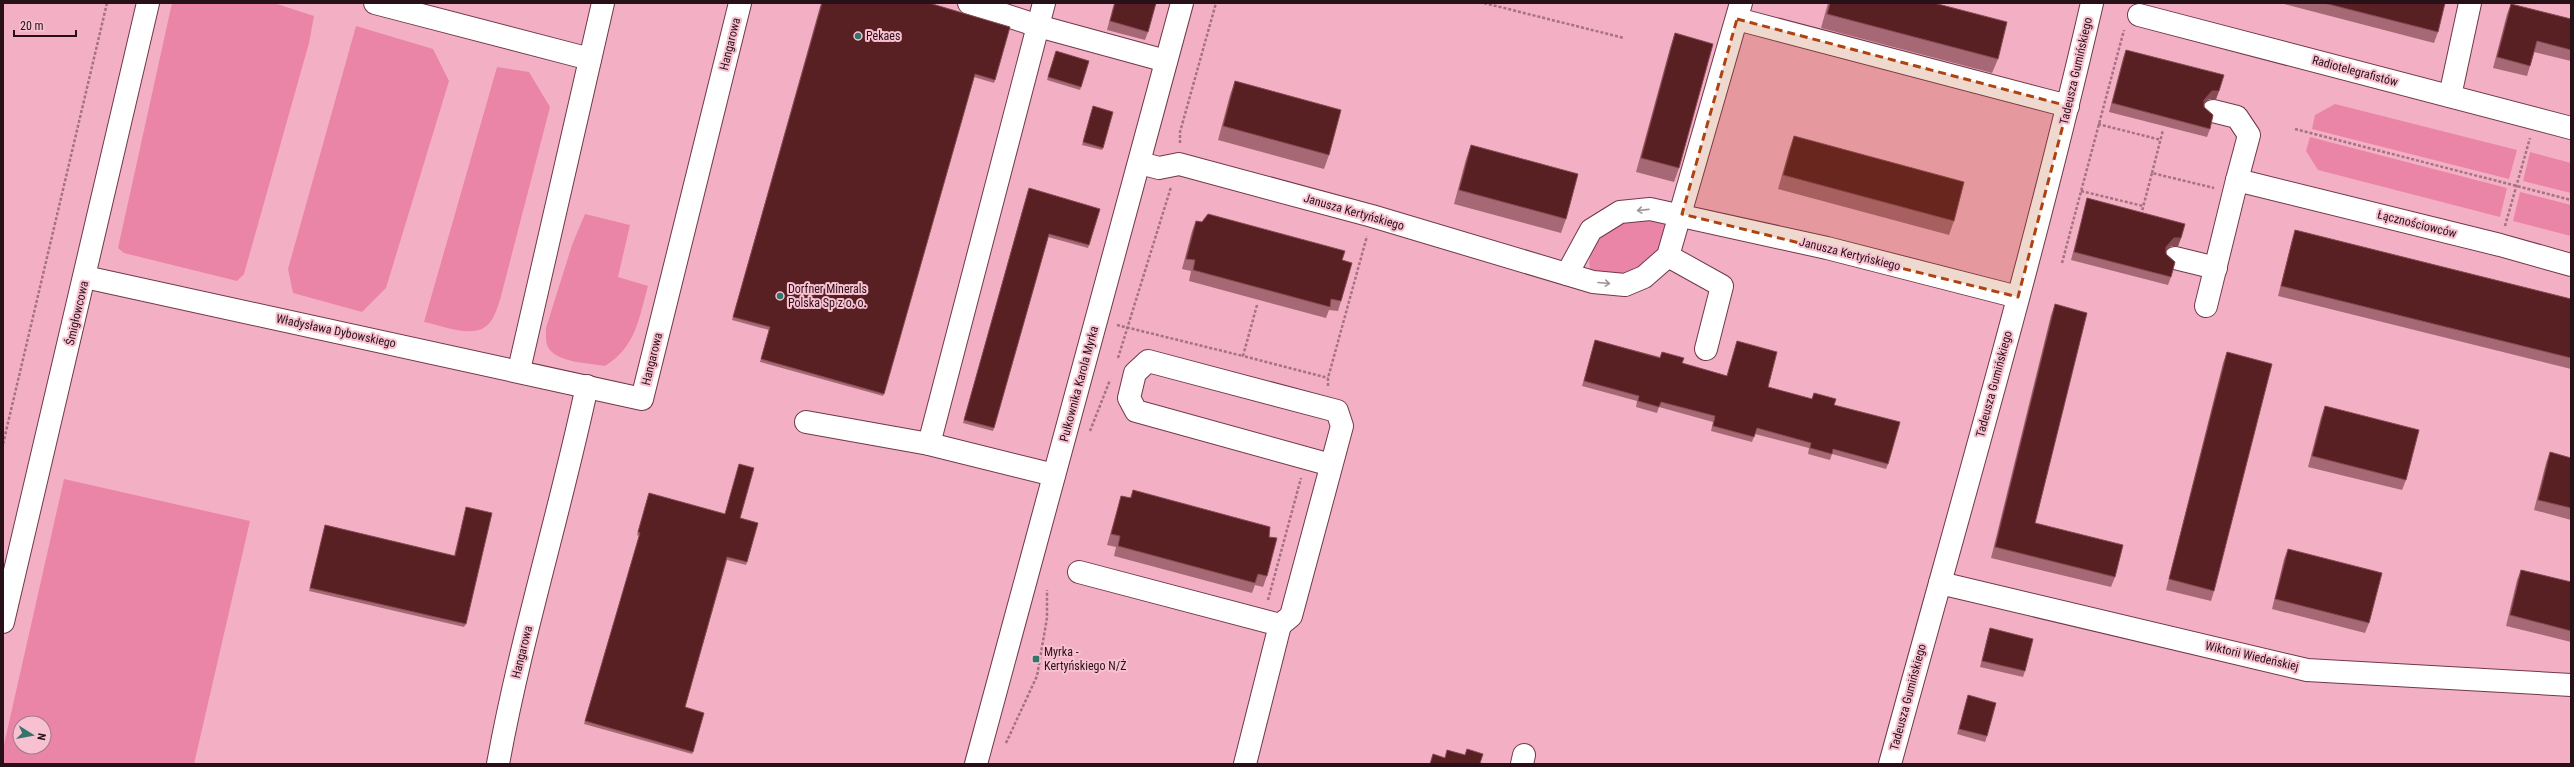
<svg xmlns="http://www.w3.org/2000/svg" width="2574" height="767" font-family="'Roboto Condensed',sans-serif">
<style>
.green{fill:#eb85a7;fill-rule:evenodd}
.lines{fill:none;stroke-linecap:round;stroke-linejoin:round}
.minor-casing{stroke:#70384b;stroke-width:24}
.path{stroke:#a47281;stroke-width:2.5;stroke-dasharray:3 2;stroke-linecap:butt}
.minor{stroke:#fff;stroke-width:22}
.wall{fill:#a66874}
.shaded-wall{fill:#864b53}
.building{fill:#582023;stroke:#864b53}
.oneway{stroke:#9e9397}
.marked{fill:#ae4310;fill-opacity:0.2;stroke:#ae4310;stroke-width:3;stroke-dasharray:8 5;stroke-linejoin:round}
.poi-dot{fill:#32766a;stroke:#f8c1d1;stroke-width:1.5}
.labels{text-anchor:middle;stroke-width:4;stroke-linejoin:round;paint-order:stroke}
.poi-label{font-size:12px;fill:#281018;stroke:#f8c1d1;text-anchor:start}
.street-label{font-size:12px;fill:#281018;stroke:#f8c1d1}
</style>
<rect width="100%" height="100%" fill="#f3b0c4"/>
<g class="green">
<path d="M172,3H274L314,16L309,43L244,274L237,281L124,253L118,248Z"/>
<path d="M356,26L433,49L449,81L386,288L362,312L293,293L288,269Z"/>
<path d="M497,67L529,72L550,107L500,300C497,309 493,322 485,327C470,338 441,325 424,322Z"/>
<path d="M2335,104L2517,150L2509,179L2312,129L2315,115Z"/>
<path d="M2310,137L2507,188L2500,217L2318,170L2306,151Z"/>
<path d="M2530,152L2571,163V193L2523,181Z"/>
<path d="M2520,192L2571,205V236L2513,221Z"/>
<path d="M585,214L630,225L618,277L648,286C639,318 636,347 605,366C589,363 560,363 549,349C545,343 546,334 546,328L572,245Z"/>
<path d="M1648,216L1670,223C1666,233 1663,247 1656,255C1642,273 1610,281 1591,271C1582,248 1611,226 1630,219C1635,217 1642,217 1648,216Z"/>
<path d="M64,479L250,521L194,764H3V749ZM20,723H44V747H20Z"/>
</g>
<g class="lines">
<defs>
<g id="minor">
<path d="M375,3L590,59"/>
<path d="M969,3L1038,26L1166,61"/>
<path d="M2139,15L2571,128"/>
<path d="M1737,19L2068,106"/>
<path d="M2450,96L2470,3"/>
<path d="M2213,111L2237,117L2249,135L2237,180L2500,245L2571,265"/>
<path d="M1140,163L1159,168L1179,164L1372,216L1593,282L1625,285L1644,277L1668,256L1741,3"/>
<path d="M1668,256L1722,286L1706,349"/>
<path d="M2175,258L2216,268"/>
<path d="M1567,274L1591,230L1620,212L1650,209L1827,248L2018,297"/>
<path d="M85,277L642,399L740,3"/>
<path d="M2206,306L2237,180"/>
<path d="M519,370L603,3"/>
<path d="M806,422L929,444L1054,475"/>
<path d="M929,444L1044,3"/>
<path d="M1079,572L1280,625L1291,616L1342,426L1337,411L1148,361L1135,373L1129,398L1136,411L1331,465"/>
<path d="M1940,583L2307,670L2571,685"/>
<path d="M3,622L148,3"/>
<path d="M498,764C521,637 560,513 587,386"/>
<path d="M976,764L1182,3"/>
<path d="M1245,764L1280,625"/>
<path d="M1522,764L1524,755"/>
<path d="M1890,764C1959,511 2033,259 2092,3"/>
</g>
</defs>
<use href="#minor" class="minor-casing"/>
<g class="path">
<path d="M1484,3L1624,38"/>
<path d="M2098,124L2161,140"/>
<path d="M2295,129L2571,200"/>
<path d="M1180,143V132L1216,3"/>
<path d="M2152,173L2163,130"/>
<path d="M2081,191L2143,206"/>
<path d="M2141,215L2152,173L2214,188"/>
<path d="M2505,226L2530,138"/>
<path d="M2062,263L2124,30"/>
<path d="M1257,305L1243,356L1328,378"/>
<path d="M1117,325L1243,356"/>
<path d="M1118,358L1171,187"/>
<path d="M1328,386V378L1367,236"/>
<path d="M1090,431L1110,380"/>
<path d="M3,444L107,3"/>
<path d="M1268,600L1301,478"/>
<path d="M1006,743L1037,676L1047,618V590"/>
</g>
<use href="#minor" class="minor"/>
</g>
<g class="wall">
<path d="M821,3L995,80L994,83L974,77L883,396L760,362L769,330L732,320Z"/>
<path d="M1114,3H1156L1148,32L1145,40L1107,30Z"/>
<path d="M1828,3H1934L1998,59L1992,73L1821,28Z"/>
<path d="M2280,3H2445L2438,32L2434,43Z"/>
<path d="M2511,4L2571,19V61L2534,52L2530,66L2527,76L2493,68L2507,14Z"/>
<path d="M1675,33L1679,168L1674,182L1636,172L1670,48Z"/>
<path d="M2126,50L2219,91L2216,99H2209L2204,104L2210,129L2207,137L2109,112L2123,58Z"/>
<path d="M1056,51L1089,61L1080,90L1047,80Z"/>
<path d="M1235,81L1329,155L1324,169L1218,140L1230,95Z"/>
<path d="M1092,109L1103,148L1102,150L1082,145Z"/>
<path d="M1794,136L1954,221L1949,235L1778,189L1789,150Z"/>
<path d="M1471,145L1566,219L1561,233L1454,204L1466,159Z"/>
<path d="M1028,190L1089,245L1088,248L1048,237L993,431L963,423Z"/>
<path d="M2087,198L2181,238L2178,246H2171L2166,251L2171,277L2168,285L2071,260L2085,207Z"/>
<path d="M1196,221L1342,260L1341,301L1338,311L1329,310L1326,318L1189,281L1191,271L1182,269L1192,231Z"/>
<path d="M2295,230L2571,299V369L2278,296L2292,240Z"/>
<path d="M2055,304L2035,523L2115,577L2111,587L1991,558L2051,315Z"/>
<path d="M1595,340L1660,357L1662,352L1682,363L1727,376L1737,341L1768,387L1834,405L1888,464L1886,469L1832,454L1830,460L1808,454L1809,448L1755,434L1752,442L1711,431L1713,422L1659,407L1657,413L1636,407L1637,401L1582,386Z"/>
<path d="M2227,352L2214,591L2211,601L2166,590L2223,363Z"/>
<path d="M2325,406L2406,480L2402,490L2308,467L2321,417Z"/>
<path d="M2550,452L2571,458V520L2534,510L2546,463Z"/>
<path d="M1133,490L1269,537L1267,576L1263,587L1255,585L1252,593L1114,556L1116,547L1107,545L1118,507L1121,496L1130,498Z"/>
<path d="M648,495L740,518L747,562L746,565L727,560L685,707L693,752L692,754L584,724L639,536L637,535Z"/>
<path d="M466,507V624L464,627L309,591L325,525L454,556Z"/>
<path d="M2288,549L2369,623L2365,633L2272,609L2284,559Z"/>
<path d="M2521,570L2571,582V642L2506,626L2517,580Z"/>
<path d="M1990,628L2025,671L2023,677L1980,667L1988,634Z"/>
<path d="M1968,695L1987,736L1985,742L1957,734Z"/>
</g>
<g class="shaded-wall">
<path d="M2212,91H2219L2216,99H2209L2201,108L2204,100Z"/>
<path d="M2174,238H2181L2178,246H2171L2163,255L2166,247Z"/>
</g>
<g class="building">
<path d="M822,3H929L1010,27L995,80L975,74L884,394L761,359L770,327L733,317Z"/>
<path d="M1115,3H1156L1148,32L1110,21Z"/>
<path d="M1830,3H1934L2007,22L1998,59L1827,14Z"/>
<path d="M2324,3H2445L2438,32Z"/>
<path d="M2511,4L2571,19V50L2537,41L2530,66L2497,57Z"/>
<path d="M1675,33L1713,44L1679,168L1641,158Z"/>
<path d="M2126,50L2224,75L2219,91H2212L2204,100V107L2213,115L2210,129L2112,103Z"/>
<path d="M1056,51L1089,61L1081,87L1048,77Z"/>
<path d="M1235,81L1341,110L1329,155L1223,126Z"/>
<path d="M1093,106L1113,112L1103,148L1083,142Z"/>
<path d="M1794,136L1964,182L1954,221L1783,175Z"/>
<path d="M1471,145L1578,174L1566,219L1459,190Z"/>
<path d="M1029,188L1100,209L1089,245L1049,234L994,428L964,420Z"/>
<path d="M2087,198L2185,224L2181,238H2174L2166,247V254L2175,262L2171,277L2074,252Z"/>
<path d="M1208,214L1345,251L1342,260L1352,263L1341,301L1331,299L1330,307L1193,270L1195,260L1186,259L1196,221L1202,222Z"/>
<path d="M2295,230L2571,299V358L2281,286Z"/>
<path d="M2055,304L2087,313L2035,523L2123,545L2115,577L1995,547Z"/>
<path d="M1595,340L1660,358L1662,352L1684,358L1682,363L1727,376L1737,341L1777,352L1768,387L1812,399L1814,393L1836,399L1834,405L1900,422L1888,464L1833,449L1832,454L1810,448L1811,443L1757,428L1754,437L1713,426L1715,416L1661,402L1659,407L1638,401L1639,396L1584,381Z"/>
<path d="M2227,352L2272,364L2214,591L2169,579Z"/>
<path d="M2325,406L2419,430L2406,480L2312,456Z"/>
<path d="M2550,452L2571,458V508L2538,500Z"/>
<path d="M739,464L754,468L740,518L758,523L747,562L727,557L685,707L704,713L693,752L585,721L640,533L638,532L649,493L725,514Z"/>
<path d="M1133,490L1270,527L1269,537L1277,538L1267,576L1258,574L1255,583L1118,546L1120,536L1111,534L1121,496L1131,498Z"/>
<path d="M466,507L492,513L466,624L310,588L325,525L455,556Z"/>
<path d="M2288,549L2382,573L2369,623L2275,599Z"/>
<path d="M2521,570L2571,582V631L2510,615Z"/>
<path d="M1990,628L2033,639L2025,671L1982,661Z"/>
<path d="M1968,695L1996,703L1987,736L1959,729Z"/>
<path d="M1467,749L1483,754L1480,763L1485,764H1430L1433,754L1445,758L1447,750L1465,755Z"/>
</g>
<defs><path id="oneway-shaft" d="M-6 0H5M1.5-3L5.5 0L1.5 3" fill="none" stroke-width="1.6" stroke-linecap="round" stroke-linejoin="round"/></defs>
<g class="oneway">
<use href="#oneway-shaft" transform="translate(1643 210) rotate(174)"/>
<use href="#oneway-shaft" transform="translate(1604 283) rotate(5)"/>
</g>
<path class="marked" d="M1737,19L2068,106L2018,297L1682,214Z"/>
<g class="poi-dot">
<circle cx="858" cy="36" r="4"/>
<circle cx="780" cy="296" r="4"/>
<rect x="1032" y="655" width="8" height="8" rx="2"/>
</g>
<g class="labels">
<g class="poi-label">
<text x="866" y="40">Pekaes</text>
<text x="788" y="293">Dorfner Minerals<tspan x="788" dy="14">Polska Sp z o. o.</tspan></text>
<text x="1044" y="656">Myrka -<tspan x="1044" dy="14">Kertyńskiego N/Ż</tspan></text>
</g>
<g class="street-label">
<text transform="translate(730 44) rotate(-76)" y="4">Hangarowa</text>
<text transform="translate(2076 71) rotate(-77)" y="4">Tadeusza Gumińskiego</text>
<text transform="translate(2355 71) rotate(15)" y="4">Radiotelegrafistów</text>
<text transform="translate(1354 212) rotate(16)" y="4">Janusza Kertyńskiego</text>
<text transform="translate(2417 224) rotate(14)" y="4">Łącznościowców</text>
<text transform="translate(1850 254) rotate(14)" y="4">Janusza Kertyńskiego</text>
<text transform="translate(77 313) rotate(-77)" y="4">Śmigłowcowa</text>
<text transform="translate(336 331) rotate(12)" y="4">Władysława Dybowskiego</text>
<text transform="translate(652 359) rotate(-76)" y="4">Hangarowa</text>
<text transform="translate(1079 384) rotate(-75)" y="4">Pułkownika Karola Myrka</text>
<text transform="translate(1994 384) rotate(-75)" y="4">Tadeusza Gumińskiego</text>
<text transform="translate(522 652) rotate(-76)" y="4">Hangarowa</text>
<text transform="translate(2252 656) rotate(13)" y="4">Wiktorii Wiedeńskiej</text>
<text transform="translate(1908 697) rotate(-75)" y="4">Tadeusza Gumińskiego</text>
</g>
</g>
<rect width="2574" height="767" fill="none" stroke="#281018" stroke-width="8"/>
<g transform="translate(32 735) rotate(101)"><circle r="19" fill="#f8c1d1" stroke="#a57a87"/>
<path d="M0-3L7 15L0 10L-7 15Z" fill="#32766a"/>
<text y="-6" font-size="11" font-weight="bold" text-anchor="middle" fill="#281018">N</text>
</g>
<path d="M14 30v6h62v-6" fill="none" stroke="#281018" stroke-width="2"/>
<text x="20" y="30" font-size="12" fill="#281018" stroke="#f8c1d1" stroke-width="3" paint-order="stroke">20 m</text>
</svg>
